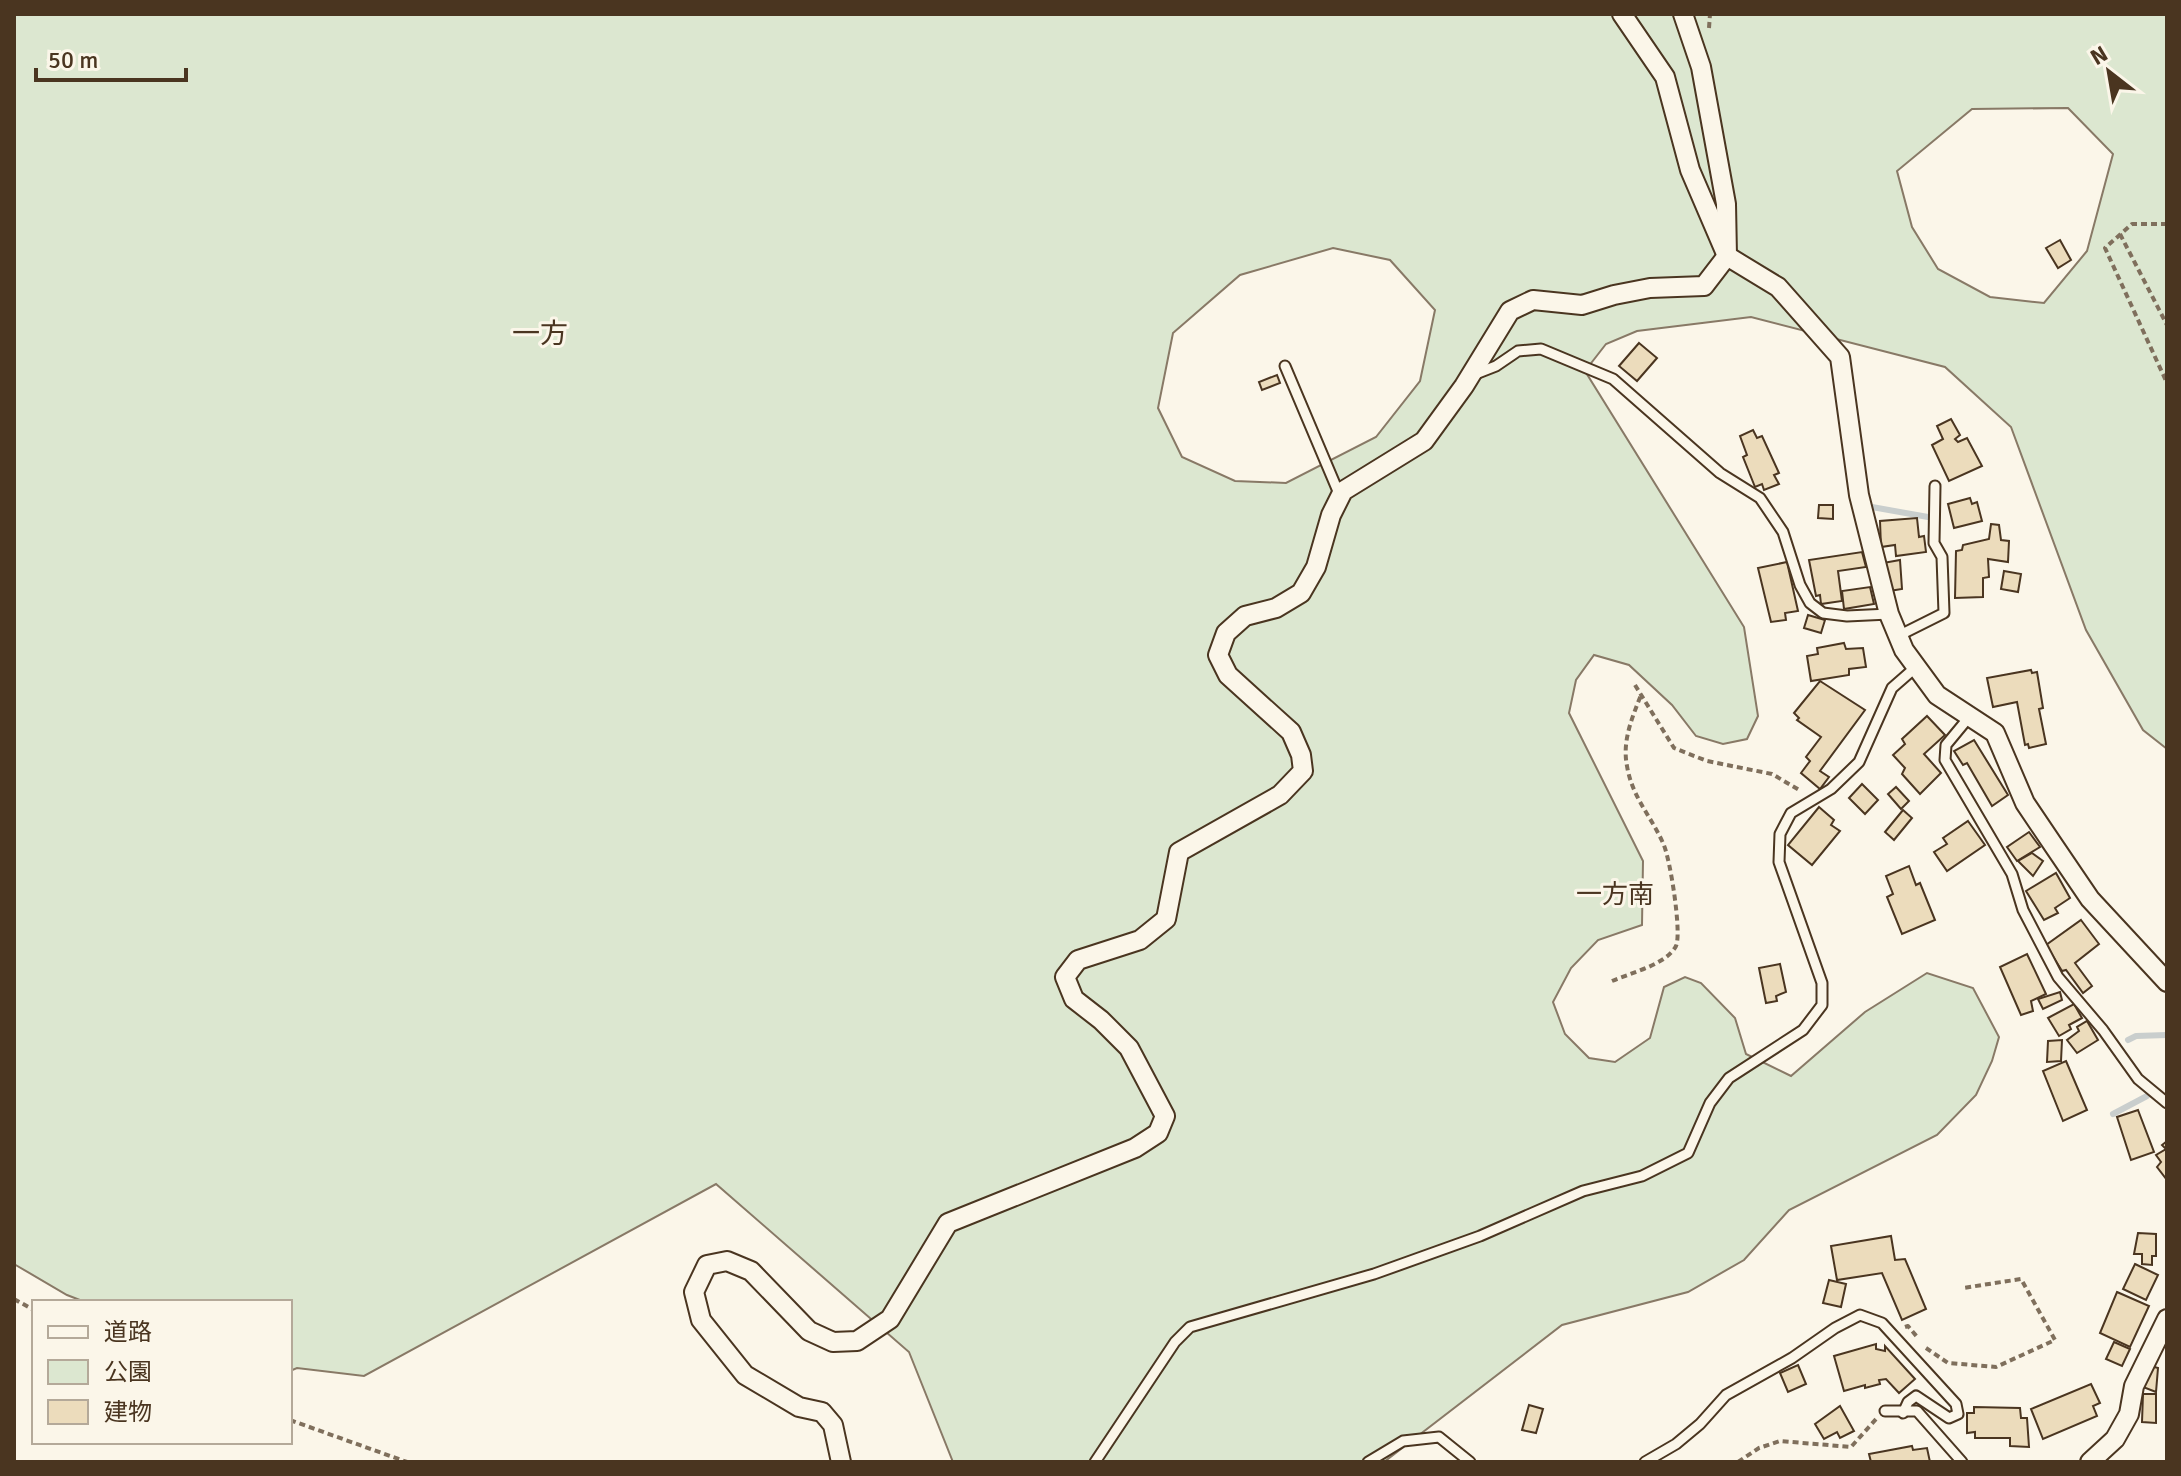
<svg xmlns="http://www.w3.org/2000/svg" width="2181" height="1476" font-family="Signika,'Noto Sans JP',sans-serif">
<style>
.green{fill:#dce7d0;stroke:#887966;stroke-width:2;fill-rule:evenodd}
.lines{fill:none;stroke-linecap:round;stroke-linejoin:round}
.stream{stroke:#c9cecd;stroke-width:6}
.building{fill:#ecdcbc;stroke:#4a3520;stroke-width:2}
.service-casing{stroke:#4a3520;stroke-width:13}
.minor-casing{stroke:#4a3520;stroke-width:22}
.path{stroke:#7f6f5c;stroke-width:4;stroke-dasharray:6 4;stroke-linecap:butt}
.service{stroke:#fbf6e9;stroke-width:9}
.minor{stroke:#fbf6e9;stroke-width:18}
.labels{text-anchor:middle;stroke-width:6;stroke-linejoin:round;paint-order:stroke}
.neighbourhood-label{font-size:26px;fill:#4a3520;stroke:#fbf6e9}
.quarter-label{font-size:28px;fill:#4a3520;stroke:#fbf6e9}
</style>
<rect width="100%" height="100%" fill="#fbf6e9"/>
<path class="green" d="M14,14H2167V749L2143,730L2086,630L2011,427L1945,367L1751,317L1637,331L1606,344L1585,371L1744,627L1758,716L1747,739L1723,744L1696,736L1672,705L1629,665L1594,655L1576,680L1569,713L1643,861L1642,925L1598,940L1571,968L1553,1002L1565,1034L1589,1058L1615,1062L1650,1038L1664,987L1685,977L1701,983L1735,1018L1746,1054L1791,1076L1865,1012L1927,973L1973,988L1999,1037L1992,1061L1976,1095L1937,1135L1789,1210L1744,1260L1688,1292L1562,1325L1384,1462H953L909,1352L716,1184L364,1376L297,1368L290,1371V1302H85L67,1295L14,1264ZM2068,108L2113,154L2087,251L2044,303L1990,297L1938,269L1912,227L1897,171L1972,109ZM1333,248L1390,260L1435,310L1420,381L1376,437L1286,483L1235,481L1182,457L1158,408L1173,333L1240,275Z"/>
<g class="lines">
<g class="stream">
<path d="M1872,507L1928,517"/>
<path d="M2128,1040L2136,1036L2167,1035"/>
<path d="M2113,1114L2147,1096"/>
</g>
</g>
<g class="building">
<path d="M2060,240L2071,260L2058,268L2046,248Z"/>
<path d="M1639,343L1657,358L1637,381L1619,366Z"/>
<path d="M1277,375L1280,383L1262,390L1259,382Z"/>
<path d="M1951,419L1960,435L1955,439L1958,442L1967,438L1982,466L1949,481L1932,445L1943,439L1937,426Z"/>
<path d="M1753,430L1757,438L1762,436L1779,473L1774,475L1779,484L1764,490L1762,484L1755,487L1743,457L1747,455L1740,436Z"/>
<path d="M1970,498L1972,504L1977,502L1982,521L1954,528L1948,504Z"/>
<path d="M1819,505H1833V519L1818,518Z"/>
<path d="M1917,518L1919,537L1924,536L1926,552L1896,556L1895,545L1881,547L1880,521Z"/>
<path d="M1991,524L1999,525L2001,540L2009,541L2008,562L1988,559L1989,577L1983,578V597L1955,598L1956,551L1962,550L1963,545L1989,539Z"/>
<path d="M1862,552L1866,567L1838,571L1842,601L1821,604L1820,595L1816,596L1809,560Z"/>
<path d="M1900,560L1902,589L1889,591L1883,563Z"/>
<path d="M1787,562L1798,611L1785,613L1786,620L1771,622L1758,568Z"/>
<path d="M2004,571L2021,574L2018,592L2001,589Z"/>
<path d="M1870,587L1874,604L1844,609L1842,591Z"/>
<path d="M1808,615L1825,620L1821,633L1804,628Z"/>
<path d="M1844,643L1846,649L1863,648L1866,667L1849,669V675L1811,681L1807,656L1818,654L1817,648Z"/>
<path d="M2031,670L2032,673L2037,672L2043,708L2039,709L2046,744L2029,748L2028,744L2025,745L2017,702L1993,707L1987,678Z"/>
<path d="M1820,681L1865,710L1820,771L1829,777L1820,789L1801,773L1810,761L1806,757L1821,737L1797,720L1799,718L1794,713Z"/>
<path d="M1927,716L1945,735L1924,754L1941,773L1920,794L1902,774L1905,768L1893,755L1905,744L1902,739Z"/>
<path d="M1974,740L2008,795L1992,806L1967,763L1963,765L1954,751Z"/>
<path d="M1862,784L1878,800L1865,814L1849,798Z"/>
<path d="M1896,787L1909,801L1901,809L1888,794Z"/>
<path d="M1819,807L1834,820L1831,825L1840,831L1812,865L1788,845Z"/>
<path d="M1903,810L1912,818L1894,840L1885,832Z"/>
<path d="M1968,821L1985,845L1947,871L1934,852L1947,844L1943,838Z"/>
<path d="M2029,832L2040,847L2017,861L2007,847Z"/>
<path d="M2032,853L2043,861L2033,876L2018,861Z"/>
<path d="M1909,866L1916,885L1920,883L1935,920L1902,934L1887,897L1893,894L1886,876Z"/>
<path d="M2056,873L2070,898L2055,908L2058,913L2044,920L2026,891Z"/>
<path d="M2081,920L2099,944L2075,963L2092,986L2083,993L2066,970L2062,971L2046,945Z"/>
<path d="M2027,954L2046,994L2031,1001L2033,1011L2021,1015L2000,967Z"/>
<path d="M1780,964L1786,992L1776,996L1777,1001L1766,1003L1759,968Z"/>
<path d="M2060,992L2062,1000L2043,1009L2038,999Z"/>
<path d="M2074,1004L2082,1018L2069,1025L2071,1029L2059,1036L2048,1018Z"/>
<path d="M2087,1021L2098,1040L2077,1053L2067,1040L2079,1031L2077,1027Z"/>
<path d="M2062,1040L2061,1061L2047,1062L2048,1041Z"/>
<path d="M2066,1061L2087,1110L2063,1121L2043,1071Z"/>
<path d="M2138,1110L2154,1152L2131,1160L2117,1117Z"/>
<path d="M2167,1141V1180L2157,1167L2161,1162L2156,1155L2166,1149L2162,1145Z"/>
<path d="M2138,1233L2156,1234V1256H2152V1265L2142,1264V1254H2134Z"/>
<path d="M1891,1236L1895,1260L1905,1259L1926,1309L1902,1320L1882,1273L1837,1280L1831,1246Z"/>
<path d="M2135,1264L2158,1275L2146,1300L2123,1289Z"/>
<path d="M1829,1280L1846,1284L1841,1307L1823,1303Z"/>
<path d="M2117,1292L2149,1306L2130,1347L2100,1333Z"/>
<path d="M2114,1342L2130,1349L2122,1366L2106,1359Z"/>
<path d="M1876,1344V1349L1885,1351V1346L1915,1379L1899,1393L1886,1379L1879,1380L1880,1384L1865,1388V1385L1844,1391L1834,1356Z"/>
<path d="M1798,1365L1806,1384L1788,1392L1780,1373Z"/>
<path d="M2151,1366L2158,1368L2156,1392L2143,1387Z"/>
<path d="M2091,1384L2100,1403L2093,1406L2097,1416L2043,1439L2031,1409Z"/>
<path d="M2143,1394H2156V1423L2142,1422Z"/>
<path d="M1529,1405L1543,1409L1536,1433L1522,1430Z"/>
<path d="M1840,1406L1854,1431L1840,1438L1837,1432L1824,1439L1815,1424Z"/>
<path d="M1974,1407L2020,1408L2021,1418H2027L2029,1447L2010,1446V1438H1975V1432L1967,1433V1413H1974Z"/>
<path d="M1912,1446L1913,1450L1927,1448L1930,1462H1871L1869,1454Z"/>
</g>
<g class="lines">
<defs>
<g id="service">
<path d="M1285,366L1340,496"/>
<path d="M1473,375L1496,366L1518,351L1541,349L1613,379L1720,473L1760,498L1783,532L1800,585L1810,603L1823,613L1847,616L1889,614"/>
<path d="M1898,636L1944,613L1942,557L1934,543L1935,486"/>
<path d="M1970,716L1946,745L1945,760L2012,874L2023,910L2058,977L2103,1030L2138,1079L2167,1103"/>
<path d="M1885,1411H1917L1962,1462"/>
<path d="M1095,1462L1175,1342L1190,1327L1374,1274L1480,1236L1583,1191L1642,1176L1688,1153L1710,1103L1729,1078L1803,1030L1822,1005V983L1779,862L1780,834L1791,813L1831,789L1859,762L1892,688L1916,667"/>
<path d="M1368,1462L1403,1441L1439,1437L1470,1462"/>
<path d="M1645,1462L1676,1444L1700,1424L1726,1395L1792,1358L1835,1328L1860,1315L1882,1323L1956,1404L1958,1414L1949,1418L1916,1396L1908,1402L1903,1413"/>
</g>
<g id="minor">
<path d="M1622,14L1665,77L1690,170L1727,256L1778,287L1840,357L1859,495L1889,614L1904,650L1937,695L1995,733L2025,803L2054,846L2090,899L2167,982"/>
<path d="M841,1462L833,1425L822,1412L799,1407L745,1375L701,1320L694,1292L707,1265L727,1261L751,1271L809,1331L833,1342L857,1341L890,1319L948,1223L1135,1148L1158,1133L1165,1116L1129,1048L1101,1020L1074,999L1065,977L1078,960L1140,940L1166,919L1179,852L1280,795L1303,771L1301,755L1291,732L1228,675L1218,655L1226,633L1245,616L1276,608L1301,593L1316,567L1331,515L1343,491L1424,441L1464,386L1510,311L1533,300L1582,305L1614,295L1650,288L1704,286L1727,256L1726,204L1701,67L1683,14"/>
<path d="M2090,1462L2115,1439L2129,1414L2134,1386L2167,1319"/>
</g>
</defs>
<use href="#service" class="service-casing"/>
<use href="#minor" class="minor-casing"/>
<g class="path">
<path d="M1709,28L1710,14"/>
<path d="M2167,224H2132L2105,248L2167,383"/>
<path d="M2120,234L2167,325"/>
<path d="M1635,685L1674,748L1707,761L1772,774L1801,791"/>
<path d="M1612,981C1630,973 1666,965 1676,946C1682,933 1670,857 1663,843C1651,816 1632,797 1627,766C1622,741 1632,718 1641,695"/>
<path d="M14,1299L34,1310"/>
<path d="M1905,1327L1908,1326L1918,1338"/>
<path d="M1926,1348L1948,1363L1996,1367L2055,1340L2021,1279L1963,1288"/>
<path d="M290,1420L407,1462"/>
<path d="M1738,1462L1759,1448L1780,1441L1851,1447L1877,1418"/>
</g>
<use href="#service" class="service"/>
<use href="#minor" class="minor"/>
</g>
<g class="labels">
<g class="neighbourhood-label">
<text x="1615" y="903">一方南</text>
</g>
<g class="quarter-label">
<text x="540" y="343">一方</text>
</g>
</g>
<rect width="2181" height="1476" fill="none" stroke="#4a3520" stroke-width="32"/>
<rect x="32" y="1300" width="260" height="144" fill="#fbf6e9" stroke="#b4a999" stroke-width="2"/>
<rect x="48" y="1326" width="40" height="12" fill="#fbf6e9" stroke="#b4a999" stroke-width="2"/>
<text x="104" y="1340" font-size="24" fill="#4a3520">道路</text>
<rect x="48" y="1360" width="40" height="24" fill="#dce7d0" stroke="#b4a999" stroke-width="2"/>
<text x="104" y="1380" font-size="24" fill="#4a3520">公園</text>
<rect x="48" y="1400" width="40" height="24" fill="#ecdcbc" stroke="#b4a999" stroke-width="2"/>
<text x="104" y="1420" font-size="24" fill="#4a3520">建物</text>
<g transform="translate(2109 72) rotate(329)" stroke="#fbf6e9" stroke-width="6" paint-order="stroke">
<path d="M0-6L14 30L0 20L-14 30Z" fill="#4a3520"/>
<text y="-12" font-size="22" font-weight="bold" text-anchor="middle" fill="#4a3520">N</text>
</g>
<path d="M36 68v12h150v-12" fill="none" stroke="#4a3520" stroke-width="4"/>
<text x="48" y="68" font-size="24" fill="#4a3520" stroke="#fbf6e9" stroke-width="6" paint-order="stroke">50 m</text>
</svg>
